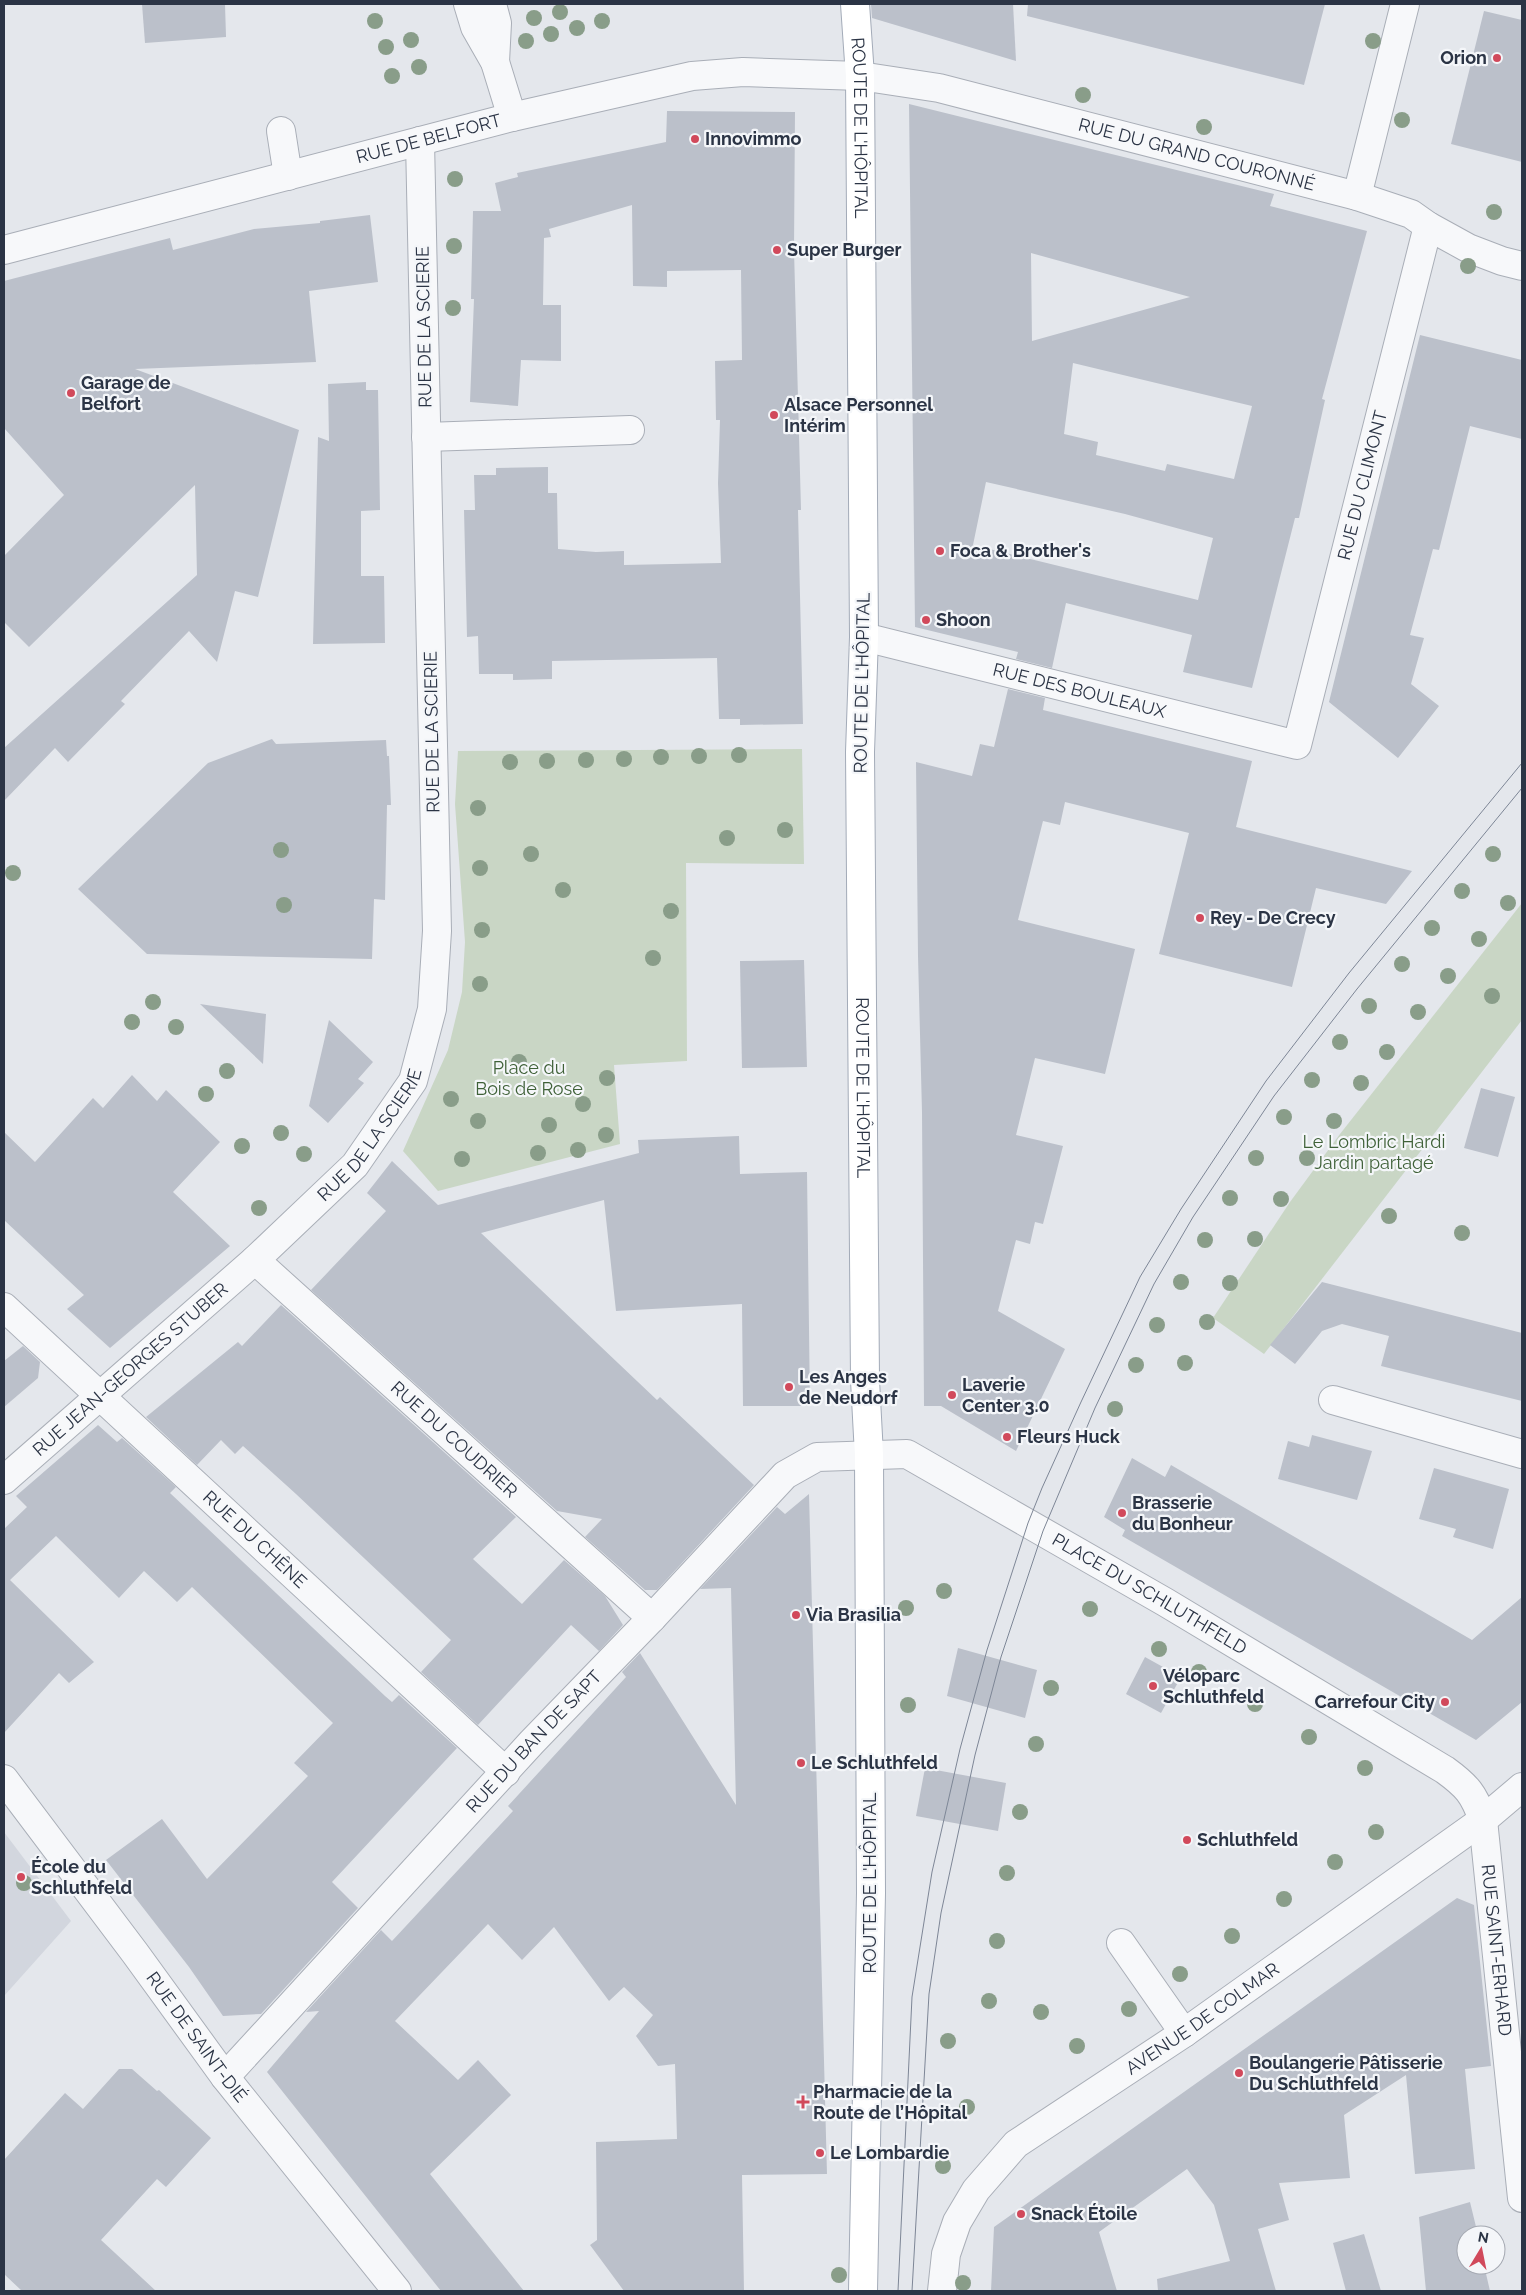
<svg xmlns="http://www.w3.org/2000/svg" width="1526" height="2295" font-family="Raleway,sans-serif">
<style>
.built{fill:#d2d6de}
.green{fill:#c9d6c5}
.building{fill:#bbc0ca;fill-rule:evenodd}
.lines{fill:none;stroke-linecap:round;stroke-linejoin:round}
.minor-casing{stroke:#a9aeb7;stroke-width:30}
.major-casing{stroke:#a3abb8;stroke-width:30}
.minor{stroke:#f7f8fa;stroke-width:28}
.major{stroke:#fff;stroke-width:28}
.tram{stroke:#7d8696;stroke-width:1}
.tree{fill:#899d89}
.poi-dot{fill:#d1495b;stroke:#f4f6f9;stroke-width:2}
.labels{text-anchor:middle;stroke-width:4.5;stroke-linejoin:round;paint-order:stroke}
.poi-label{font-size:18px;font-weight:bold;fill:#2b3445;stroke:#f4f6f9;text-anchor:start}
.street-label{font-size:18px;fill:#2b3445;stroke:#f4f6f9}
.park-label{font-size:18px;fill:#3f6138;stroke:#f4f6f9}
</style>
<rect width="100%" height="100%" fill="#e4e7ec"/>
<path class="built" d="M4,1832L71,1921L4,1996Z"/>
<g class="green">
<path d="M802,749L804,864L686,863L687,1061L614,1065L620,1144L438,1191L403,1151L448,1050L462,992L465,942L455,804L458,751Z"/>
<path d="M1522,903V1020L1264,1354L1213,1318L1290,1202L1340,1134Z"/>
</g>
<g class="building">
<path d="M142,4H225L226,37L145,43Z"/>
<path d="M871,4H1013L1016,61L872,18Z"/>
<path d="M1028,4H1325L1304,85L1027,16Z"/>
<path d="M1484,11L1522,20V162L1451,144Z"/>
<path d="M909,104L1274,194L1270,206L1367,231L1322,399L1325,400L1299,518H1295L1252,688L1183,672L1192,635L1066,603L1052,668L1016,659L1018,652L915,627ZM1031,253L1190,297L1032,341ZM1073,363L1252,406L1234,479L1167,464L1165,471L1096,455L1098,442L1064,434ZM986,482L1125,514L1213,538L1198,600L973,545Z"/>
<path d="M667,111L795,112L794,250L801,510H798L803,724L740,725V719H719L717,658L552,661V679L513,680V674H479L478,636L467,637L464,510H475L474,475H496V468L548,467V493H557L558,549L596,552L624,551V565L721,563L718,483L720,420H716L715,361L742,360L741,270L667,271V287L633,286L632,205L549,229L551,237L544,238L543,305H561V361L521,360L518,406L470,402L474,299H471L473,211H501L495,183L518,177L517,173L666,142Z"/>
<path d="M370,215L378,282L309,291L316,362L135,369L299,430L258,597L235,591L217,662L189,631L121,701L125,704L68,762L55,748L4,801V748L197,575L195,485L29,647L4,622V556L64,495L4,428V281L170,238L173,250L254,229L320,223V221Z"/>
<path d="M1420,335L1522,360V439L1470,426L1439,550L1433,549L1410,635L1424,638L1411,684L1439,706L1398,758L1329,702Z"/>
<path d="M366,382V390H378L380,510L361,511V576H384L385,643L313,644L318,437L329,441L328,384Z"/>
<path d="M1008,689L1045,698L1043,710L1252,761L1236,827L1412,871L1386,904L1316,888L1292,987L1159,954L1189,833L1065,802L1060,825L1043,821L1018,920L1135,949L1105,1074L1035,1058L1016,1135L1063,1146L1043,1224L1035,1222L1030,1244L1016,1240L998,1311L1065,1349L1016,1451L941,1406H924L922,1112L918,956L916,762L972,776L980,744L994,747Z"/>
<path d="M272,739L276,744L386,740L387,756H389L391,805H387L385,900L374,899L372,959L147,954L78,889L208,763Z"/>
<path d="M804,960L807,1067L742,1068L740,961Z"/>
<path d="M200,1004L266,1014L263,1064Z"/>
<path d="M329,1020L373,1062L358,1079L364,1083L328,1123L309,1106Z"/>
<path d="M132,1075L157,1101L166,1090L220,1142L173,1192L230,1246L110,1348L67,1309L84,1295L4,1220V1132L35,1162L93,1098L103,1108Z"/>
<path d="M1481,1088L1515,1097L1498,1157L1464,1148Z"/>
<path d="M739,1136L740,1174L807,1172L810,1406H743L742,1304L616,1311L604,1200L481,1233L657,1400L660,1397L754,1485L657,1590H645L585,1537L602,1519L557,1511L311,1290L386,1211L367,1193L392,1161L438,1205L639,1153L638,1140Z"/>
<path d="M1322,1282L1522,1333V1401L1381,1366L1389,1336L1342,1324L1322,1331L1295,1364L1270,1345Z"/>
<path d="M281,1305L516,1517L473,1559L522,1604L564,1560L605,1596L623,1625L599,1651L571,1625L478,1725L421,1672L451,1640L296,1494L243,1446L235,1454L221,1440L197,1465L146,1417L238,1342L242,1346Z"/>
<path d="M23,1346L40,1362L38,1378L4,1407V1361Z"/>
<path d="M98,1425L117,1442L122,1438L176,1487L170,1493L385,1696L392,1702L399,1695L457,1748L332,1882L358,1908L261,2014L223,2016L189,1967L106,1860L162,1819L207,1879L308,1776L294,1763L333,1723L192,1587L177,1602L144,1571L119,1598L56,1536L10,1580L94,1662L69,1683L59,1673L4,1733V1529L27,1507L16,1496Z"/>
<path d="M1312,1435L1372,1451L1357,1500L1278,1479L1288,1441L1309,1447Z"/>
<path d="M1132,1458L1165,1477L1171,1465L1472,1640L1522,1597V1702L1476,1740L1122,1536L1125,1530L1104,1517Z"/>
<path d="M1434,1468L1509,1489L1493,1549L1453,1537L1456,1529L1419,1519Z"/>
<path d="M809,1494L827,2174L742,2175L744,2291H624L590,2245L597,2240L596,2142L677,2139L675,2064L658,2066L636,2036L653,2015L624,1987L609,2001L554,1927L522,1960L488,1924L395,2021L458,2080L478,2060L511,2095L430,2174L524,2291H441L267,2072L319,2011L306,2012L381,1930L392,1941L513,1811L508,1806L626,1677L622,1672L640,1653L736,1805L731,1588L700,1589L777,1507L785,1514Z"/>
<path d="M958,1648L1037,1670L1025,1718L947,1696Z"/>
<path d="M1145,1657L1181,1677L1161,1713L1126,1694Z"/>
<path d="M925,1768L1006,1783L998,1831L916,1816Z"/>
<path d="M1457,1898L1474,1905L1491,2066L1465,2069L1475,2169L1415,2174L1406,2075L1344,2115L1350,2178L1279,2183L1289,2220L1258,2229L1276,2291H1158L1157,2279L1230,2261L1214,2205L1187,2169L1099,2232L1117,2291H991L994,2227Z"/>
<path d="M119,2069H132L157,2091L159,2090L211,2138L166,2187L157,2179L101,2240L156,2291H22L4,2274V2160L65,2093L83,2109Z"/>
<path d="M1470,2202L1478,2235H1466V2265H1484L1490,2291H1426L1419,2217Z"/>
<path d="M1364,2234L1381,2291H1346L1333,2243Z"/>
</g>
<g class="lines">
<defs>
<g id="minor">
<path d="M468,4L475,27L495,62L512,117"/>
<path d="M492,4L497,23L495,62"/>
<path d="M281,131L288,176"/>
<path d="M1357,196L1405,4"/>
<path id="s1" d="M4,250L512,117L692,76L743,72L860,76L939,88L1357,196L1411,214L1428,226L1468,248L1502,261L1522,266"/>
<path d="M426,437L630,430"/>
<path id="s2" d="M864,637L1297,745L1428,226"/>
<path id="s3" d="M255,1260L652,1618"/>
<path id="s4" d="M4,1307L506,1772"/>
<path d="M1333,1400L1522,1454"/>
<path id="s5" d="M4,1480L255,1260L355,1165L413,1081L432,1009L437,931L420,141"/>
<path id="s6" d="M4,1779L135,1953L225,2077L397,2291"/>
<path d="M1121,1943L1184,2033"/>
<path id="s7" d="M225,2077L532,1742L652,1618L785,1475L817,1457L907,1454L1165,1602L1445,1770C1467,1786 1474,1794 1483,1820L1522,2198"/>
<path id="s8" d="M942,2291L946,2254L957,2222L976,2190L1016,2144L1184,2033L1483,1820L1522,1787"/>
</g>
<g id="major">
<path id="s9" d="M855,4L860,76L864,637L860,752L865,1380L869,1455L871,1893L863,2291"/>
</g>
</defs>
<use href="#minor" class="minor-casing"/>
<use href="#major" class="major-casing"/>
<use href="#minor" class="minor"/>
<use href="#major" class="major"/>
<g class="tram">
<path d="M898,2291L912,1997L932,1872L960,1749L987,1650L1028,1523L1042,1488L1081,1402L1140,1277L1181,1209L1266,1081L1349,973L1522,763"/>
<path d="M912,2291L929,1994L941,1913L975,1755L1001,1657L1043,1531L1095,1408L1154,1284L1193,1217L1274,1096L1357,989L1522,788"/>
</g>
</g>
<g class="tree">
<circle cx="560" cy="12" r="8"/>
<circle cx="534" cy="18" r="8"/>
<circle cx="375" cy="21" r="8"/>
<circle cx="602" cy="21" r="8"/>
<circle cx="577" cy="28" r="8"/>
<circle cx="551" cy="34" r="8"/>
<circle cx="411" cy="40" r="8"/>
<circle cx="526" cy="41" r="8"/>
<circle cx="1373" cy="41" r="8"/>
<circle cx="386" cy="47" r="8"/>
<circle cx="419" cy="67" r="8"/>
<circle cx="392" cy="76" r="8"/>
<circle cx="1083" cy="95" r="8"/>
<circle cx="1402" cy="120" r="8"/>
<circle cx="1204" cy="127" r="8"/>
<circle cx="455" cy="179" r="8"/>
<circle cx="1494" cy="212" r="8"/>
<circle cx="454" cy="246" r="8"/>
<circle cx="1468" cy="266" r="8"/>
<circle cx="453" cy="308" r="8"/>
<circle cx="739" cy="755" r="8"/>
<circle cx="699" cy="756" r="8"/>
<circle cx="661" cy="757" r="8"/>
<circle cx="624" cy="759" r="8"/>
<circle cx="586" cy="760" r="8"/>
<circle cx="547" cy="761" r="8"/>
<circle cx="510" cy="762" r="8"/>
<circle cx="478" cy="808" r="8"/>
<circle cx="785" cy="830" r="8"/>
<circle cx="727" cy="838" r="8"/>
<circle cx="281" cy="850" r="8"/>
<circle cx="531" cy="854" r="8"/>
<circle cx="1493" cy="854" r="8"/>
<circle cx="480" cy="868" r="8"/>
<circle cx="13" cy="873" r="8"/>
<circle cx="563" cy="890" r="8"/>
<circle cx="1462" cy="891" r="8"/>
<circle cx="1508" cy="903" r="8"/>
<circle cx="284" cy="905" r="8"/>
<circle cx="671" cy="911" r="8"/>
<circle cx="1432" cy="928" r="8"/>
<circle cx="482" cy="930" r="8"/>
<circle cx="1479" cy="939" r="8"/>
<circle cx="653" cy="958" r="8"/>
<circle cx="1402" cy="964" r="8"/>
<circle cx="1448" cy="976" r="8"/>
<circle cx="480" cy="984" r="8"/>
<circle cx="1492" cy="996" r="8"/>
<circle cx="153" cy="1002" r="8"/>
<circle cx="1369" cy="1006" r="8"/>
<circle cx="1418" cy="1012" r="8"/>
<circle cx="132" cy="1022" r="8"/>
<circle cx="176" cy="1027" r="8"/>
<circle cx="1340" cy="1042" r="8"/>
<circle cx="1387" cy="1052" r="8"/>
<circle cx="519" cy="1062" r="8"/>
<circle cx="227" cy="1071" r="8"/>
<circle cx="607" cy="1078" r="8"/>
<circle cx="1312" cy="1080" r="8"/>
<circle cx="1361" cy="1083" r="8"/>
<circle cx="206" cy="1094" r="8"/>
<circle cx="451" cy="1099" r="8"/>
<circle cx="583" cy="1104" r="8"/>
<circle cx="1284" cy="1117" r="8"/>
<circle cx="478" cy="1121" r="8"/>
<circle cx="1334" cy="1121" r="8"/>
<circle cx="549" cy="1125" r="8"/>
<circle cx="281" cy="1133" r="8"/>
<circle cx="606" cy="1135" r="8"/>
<circle cx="242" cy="1146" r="8"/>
<circle cx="578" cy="1150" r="8"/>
<circle cx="538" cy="1153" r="8"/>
<circle cx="304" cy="1154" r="8"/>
<circle cx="1256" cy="1158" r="8"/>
<circle cx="1307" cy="1158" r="8"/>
<circle cx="462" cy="1159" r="8"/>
<circle cx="1230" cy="1198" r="8"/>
<circle cx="1281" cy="1199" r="8"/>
<circle cx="259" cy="1208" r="8"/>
<circle cx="1389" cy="1216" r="8"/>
<circle cx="1462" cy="1233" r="8"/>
<circle cx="1255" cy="1239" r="8"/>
<circle cx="1205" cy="1240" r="8"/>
<circle cx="1181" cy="1282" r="8"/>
<circle cx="1230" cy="1283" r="8"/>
<circle cx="1207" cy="1322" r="8"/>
<circle cx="1157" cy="1325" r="8"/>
<circle cx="1185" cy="1363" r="8"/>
<circle cx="1136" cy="1365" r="8"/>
<circle cx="1115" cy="1409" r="8"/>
<circle cx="944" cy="1591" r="8"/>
<circle cx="906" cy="1608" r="8"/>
<circle cx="1090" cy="1609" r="8"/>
<circle cx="1159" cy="1649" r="8"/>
<circle cx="1199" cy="1672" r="8"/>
<circle cx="1051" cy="1688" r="8"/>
<circle cx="1255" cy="1704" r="8"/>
<circle cx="908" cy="1705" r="8"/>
<circle cx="1309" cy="1737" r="8"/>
<circle cx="1036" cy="1744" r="8"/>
<circle cx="1365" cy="1768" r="8"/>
<circle cx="1020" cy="1812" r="8"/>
<circle cx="1376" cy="1832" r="8"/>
<circle cx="1335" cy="1862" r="8"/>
<circle cx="1007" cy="1873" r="8"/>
<circle cx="24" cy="1883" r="8"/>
<circle cx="1284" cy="1899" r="8"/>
<circle cx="1232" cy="1936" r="8"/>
<circle cx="997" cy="1941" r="8"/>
<circle cx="1180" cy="1974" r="8"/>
<circle cx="989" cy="2001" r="8"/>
<circle cx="1129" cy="2009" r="8"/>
<circle cx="1041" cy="2012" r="8"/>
<circle cx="948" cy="2041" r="8"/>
<circle cx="1077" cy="2046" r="8"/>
<circle cx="967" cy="2107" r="8"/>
<circle cx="943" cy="2166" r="8"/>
<circle cx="839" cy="2275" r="8"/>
<circle cx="963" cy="2283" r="8"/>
</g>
<g class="poi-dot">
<circle cx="1497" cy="58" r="5"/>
<circle cx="695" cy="139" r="5"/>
<circle cx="777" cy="250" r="5"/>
<circle cx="71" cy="393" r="5"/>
<circle cx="774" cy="415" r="5"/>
<circle cx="940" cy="551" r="5"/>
<circle cx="926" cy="620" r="5"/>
<circle cx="1200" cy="918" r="5"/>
<circle cx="789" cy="1387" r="5"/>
<circle cx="952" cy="1395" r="5"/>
<circle cx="1007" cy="1437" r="5"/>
<circle cx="1122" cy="1513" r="5"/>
<circle cx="796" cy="1615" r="5"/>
<circle cx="1153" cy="1686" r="5"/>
<circle cx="1445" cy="1702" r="5"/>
<circle cx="801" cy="1763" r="5"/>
<circle cx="1187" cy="1840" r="5"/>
<circle cx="21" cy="1877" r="5"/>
<circle cx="1239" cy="2073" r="5"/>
<path d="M800.5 2094.5h5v5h5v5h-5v5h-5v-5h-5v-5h5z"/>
<circle cx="820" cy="2153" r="5"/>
<circle cx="1021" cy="2214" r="5"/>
</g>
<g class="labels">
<g class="poi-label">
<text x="1487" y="64" text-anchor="end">Orion</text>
<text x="705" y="145">Innovimmo</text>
<text x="787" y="256">Super Burger</text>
<text x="81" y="389">Garage de<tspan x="81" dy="21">Belfort</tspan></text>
<text x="784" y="411">Alsace Personnel<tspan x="784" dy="21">Intérim</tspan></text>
<text x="950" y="557">Foca &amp; Brother's</text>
<text x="936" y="626">Shoon</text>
<text x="1210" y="924">Rey - De Crecy</text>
<text x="799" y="1383">Les Anges<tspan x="799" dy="21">de Neudorf</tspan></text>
<text x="962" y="1391">Laverie<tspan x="962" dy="21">Center 3.0</tspan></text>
<text x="1017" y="1443">Fleurs Huck</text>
<text x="1132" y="1509">Brasserie<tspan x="1132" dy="21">du Bonheur</tspan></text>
<text x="806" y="1621">Via Brasilia</text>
<text x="1163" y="1682">Véloparc<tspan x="1163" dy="21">Schluthfeld</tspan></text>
<text x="1435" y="1708" text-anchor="end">Carrefour City</text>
<text x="811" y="1769">Le Schluthfeld</text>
<text x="1197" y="1846">Schluthfeld</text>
<text x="31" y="1873">École du<tspan x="31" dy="21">Schluthfeld</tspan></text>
<text x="1249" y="2069">Boulangerie Pâtisserie<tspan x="1249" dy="21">Du Schluthfeld</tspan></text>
<text x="813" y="2098">Pharmacie de la<tspan x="813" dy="21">Route de l’Hôpital</tspan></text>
<text x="830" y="2159">Le Lombardie</text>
<text x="1031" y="2220">Snack Étoile</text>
</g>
<g class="street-label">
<text dy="6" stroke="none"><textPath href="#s9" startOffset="124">ROUTE DE L'HÔPITAL</textPath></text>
<text dy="6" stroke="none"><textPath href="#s1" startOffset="439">RUE DE BELFORT</textPath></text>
<text dy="6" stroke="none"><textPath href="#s1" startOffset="1224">RUE DU GRAND COURONNÉ</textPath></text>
<text transform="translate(424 327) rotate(-91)" y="6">RUE DE LA SCIERIE</text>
<text dy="6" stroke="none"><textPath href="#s2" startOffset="714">RUE DU CLIMONT</textPath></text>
<text transform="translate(862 683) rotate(-89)" y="6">ROUTE DE L'HÔPITAL</text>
<text dy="6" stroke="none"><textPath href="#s2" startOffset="222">RUE DES BOULEAUX</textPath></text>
<text transform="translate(432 732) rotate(-91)" y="6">RUE DE LA SCIERIE</text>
<text dy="6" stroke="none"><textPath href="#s9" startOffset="1084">ROUTE DE L'HÔPITAL</textPath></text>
<text dy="6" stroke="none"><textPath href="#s5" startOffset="505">RUE DE LA SCIERIE</textPath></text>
<text dy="6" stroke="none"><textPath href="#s5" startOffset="168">RUE JEAN-GEORGES STUBER</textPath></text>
<text dy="6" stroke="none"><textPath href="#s3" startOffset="268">RUE DU COUDRIER</textPath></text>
<text dy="6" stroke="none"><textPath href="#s4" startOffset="342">RUE DU CHÊNE</textPath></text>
<text dy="6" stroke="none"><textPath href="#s7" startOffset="1229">PLACE DU SCHLUTHFELD</textPath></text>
<text dy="6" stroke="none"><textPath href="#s7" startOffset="456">RUE DU BAN DE SAPT</textPath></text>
<text transform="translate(870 1883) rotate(-90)" y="6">ROUTE DE L'HÔPITAL</text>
<text dy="6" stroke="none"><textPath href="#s7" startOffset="1768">RUE SAINT-ERHARD</textPath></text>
<text dy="6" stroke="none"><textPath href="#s8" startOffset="394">AVENUE DE COLMAR</textPath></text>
<text dy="6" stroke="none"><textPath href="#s6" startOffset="322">RUE DE SAINT-DIÉ</textPath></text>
</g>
<g class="park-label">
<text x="529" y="1074">Place du<tspan x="529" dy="21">Bois de Rose</tspan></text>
<text x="1374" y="1148">Le Lombric Hardi<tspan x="1374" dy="21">Jardin partagé</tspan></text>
</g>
</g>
<rect width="1526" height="2295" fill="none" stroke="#2b3445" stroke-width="10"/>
<g transform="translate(1481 2250) rotate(10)"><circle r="24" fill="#f4f6f9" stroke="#a4a8b1"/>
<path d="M0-4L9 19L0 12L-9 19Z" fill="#d1495b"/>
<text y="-8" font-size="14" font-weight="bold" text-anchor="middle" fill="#2b3445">N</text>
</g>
</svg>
